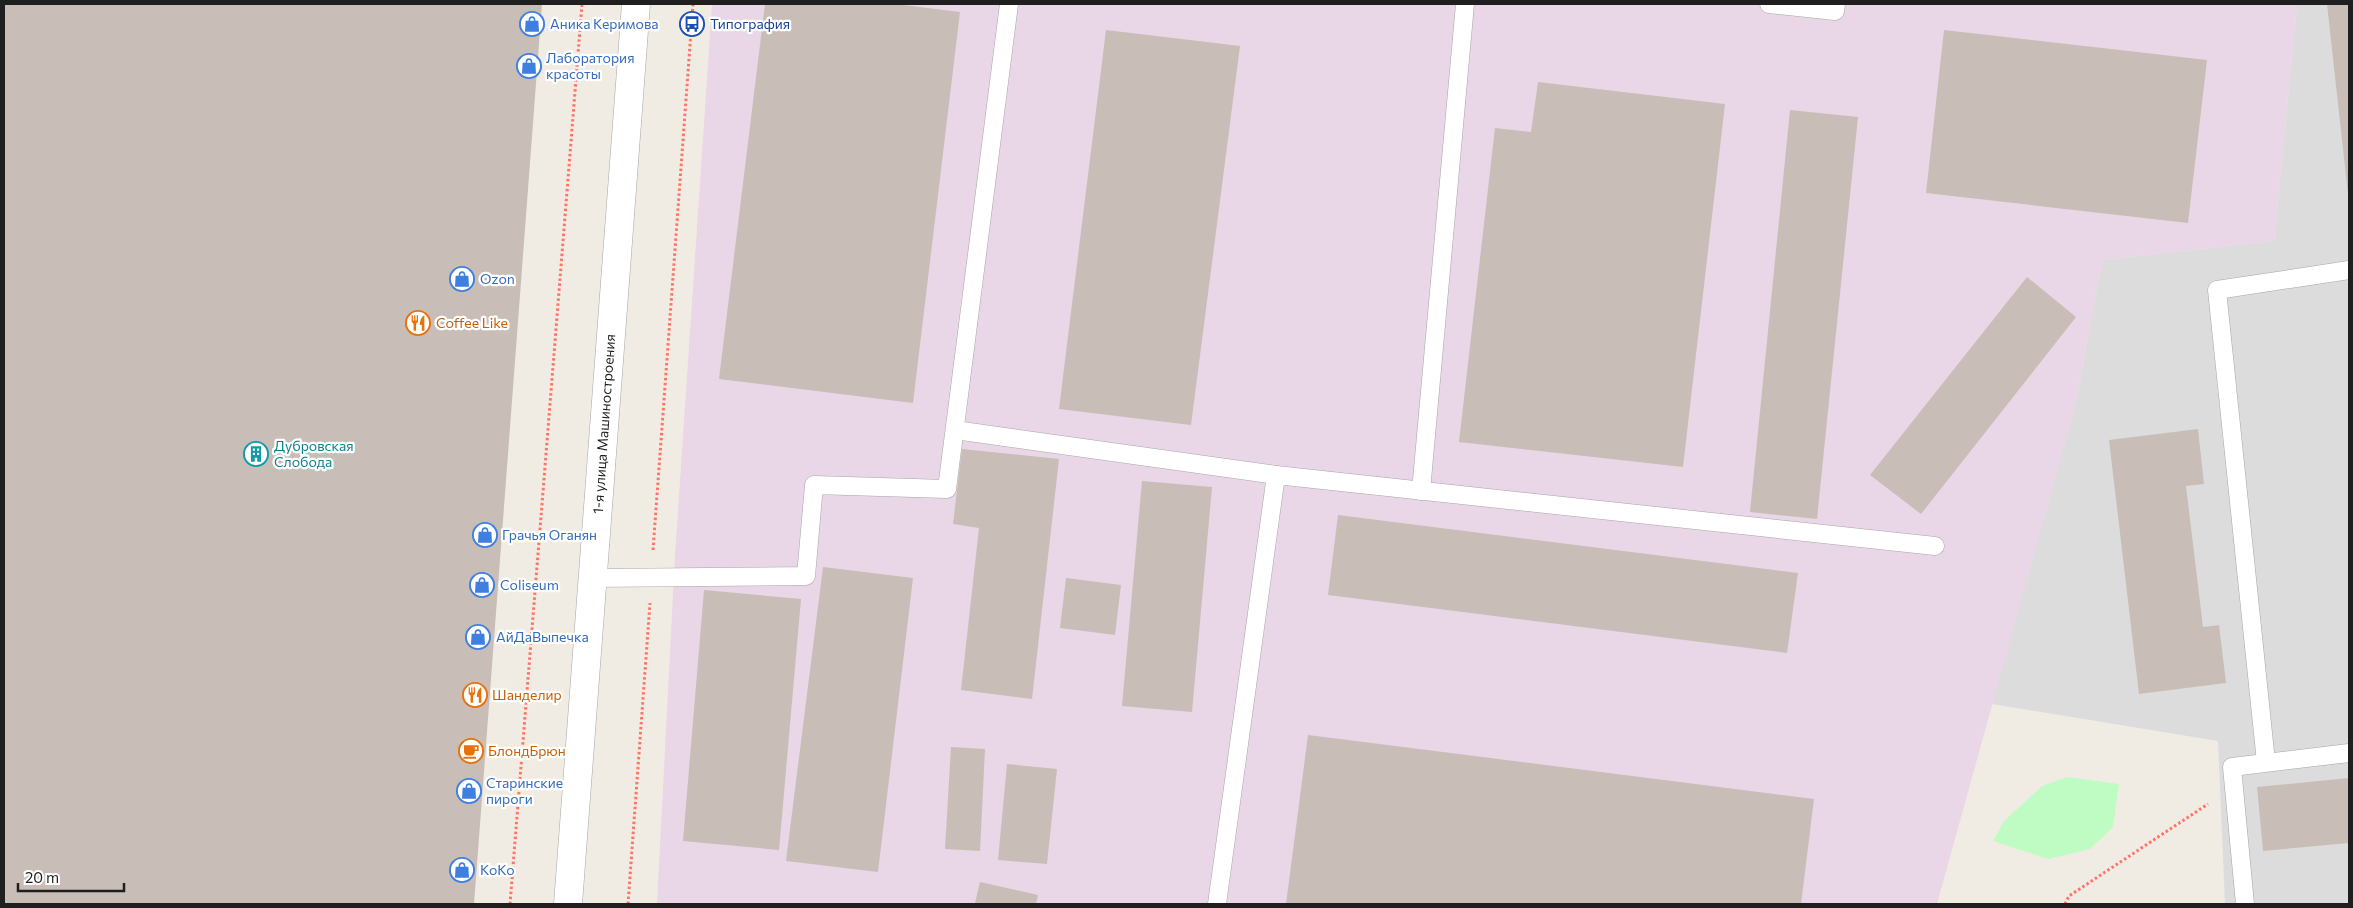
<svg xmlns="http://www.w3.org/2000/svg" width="2353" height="908" font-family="Commissioner,sans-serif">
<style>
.residential{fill:#dddcdc}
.industrial{fill:#e9d6e6}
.park{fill:#bffcc3}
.building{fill:#c8beb7}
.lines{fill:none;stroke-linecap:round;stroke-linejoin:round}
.service-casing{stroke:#a6a6a6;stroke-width:19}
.tertiary-casing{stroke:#a6a6a6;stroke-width:29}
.path{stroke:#ff7466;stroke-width:3;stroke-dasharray:2.5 2.5;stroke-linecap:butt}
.service{stroke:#fff;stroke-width:18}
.tertiary{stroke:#fff;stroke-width:28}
.labels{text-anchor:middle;stroke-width:4.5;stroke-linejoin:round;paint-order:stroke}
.shop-label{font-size:14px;fill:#366cbe;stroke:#fff;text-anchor:start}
.transit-label{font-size:14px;fill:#164399;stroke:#fff;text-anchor:start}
.food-label{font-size:14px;fill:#c56008;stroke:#fff;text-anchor:start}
.street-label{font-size:14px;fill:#1f1f1f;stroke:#fff}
.culture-label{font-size:14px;fill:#0d838f;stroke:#fff;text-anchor:start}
</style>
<rect width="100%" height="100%" fill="#f0ece4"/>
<path class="residential" d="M2297,4H2349V904H2225L2218,741L1992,704L2076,402L2102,260L2274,241Z"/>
<path class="industrial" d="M712,4H2297L2274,241L2102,260L2076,402L1937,904H657L675,556Z"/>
<path class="park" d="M2067,777L2119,784L2113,827L2090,849L2048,859L1993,841L2004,821L2042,786Z"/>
<g class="building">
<path d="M4,4H542L474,904H4Z"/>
<path d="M765,4H895L960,12L913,403L719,379Z"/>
<path d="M2327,4H2349V194H2348Z"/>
<path d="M1106,30L1240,46L1191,425L1059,409Z"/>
<path d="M1944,30L2207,60L2188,223L1926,193Z"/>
<path d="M1538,82L1725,104L1683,467L1459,442L1495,128L1531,132Z"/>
<path d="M1790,110L1858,117L1817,519L1750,512Z"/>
<path d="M2027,277L2076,317L1921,514L1870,475Z"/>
<path d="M2198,429L2204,484L2186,486L2203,627L2219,625L2226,683L2139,694L2109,440Z"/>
<path d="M962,449L1059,459L1032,699L961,690L979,528L953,524Z"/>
<path d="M1142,481L1212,487L1192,712L1122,706Z"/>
<path d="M1338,515L1798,573L1787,653L1328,595Z"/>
<path d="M823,567L913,578L878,872L786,861Z"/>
<path d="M1066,578L1121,585L1115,635L1060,628Z"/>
<path d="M704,590L801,599L779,850L683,841Z"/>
<path d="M1308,735L1814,799L1801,904H1286Z"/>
<path d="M951,747L985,749L980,851L945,849Z"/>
<path d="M1007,764L1057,769L1047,864L998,860Z"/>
<path d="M2349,778V843L2263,851L2257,787Z"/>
<path d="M980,882L1038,895L1036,904L975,903Z"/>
</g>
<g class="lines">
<defs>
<g id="service">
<path d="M1769,4L1835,11L1836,4"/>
<path d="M955,430L1276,475L1217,904"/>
<path d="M1276,475L1935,546"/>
<path d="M1421,491L1465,4"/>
<path d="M592,578L806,576L814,485L947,489L1009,4"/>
<path d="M2266,762L2217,290L2349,270"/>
<path d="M2245,904L2232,767L2349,753"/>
</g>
<path id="tertiary" d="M568,904L636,4"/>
</defs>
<use href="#service" class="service-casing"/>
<use href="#tertiary" class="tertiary-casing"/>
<g class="path">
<path d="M653,550L693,4"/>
<path d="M510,904L582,4"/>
<path d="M628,904L650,603"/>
<path d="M2065,904L2069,896L2208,804"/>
</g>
<use href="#service" class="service"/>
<use href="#tertiary" class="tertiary"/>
</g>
<defs>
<symbol id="shop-ring" viewBox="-11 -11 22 22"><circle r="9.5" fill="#fff" stroke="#3f7fe0" stroke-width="1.5"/><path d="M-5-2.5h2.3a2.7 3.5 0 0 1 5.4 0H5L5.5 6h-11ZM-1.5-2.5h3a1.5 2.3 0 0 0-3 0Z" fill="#3f7fe0"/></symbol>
<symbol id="bus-ring" viewBox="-11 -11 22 22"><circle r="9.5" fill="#fff" stroke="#1a4fb4" stroke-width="1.5"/><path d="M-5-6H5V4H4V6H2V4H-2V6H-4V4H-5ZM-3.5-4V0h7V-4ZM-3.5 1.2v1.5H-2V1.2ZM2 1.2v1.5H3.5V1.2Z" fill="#1a4fb4"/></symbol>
<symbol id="restaurant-ring" viewBox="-11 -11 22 22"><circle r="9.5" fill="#fff" stroke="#e8710a" stroke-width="1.5"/><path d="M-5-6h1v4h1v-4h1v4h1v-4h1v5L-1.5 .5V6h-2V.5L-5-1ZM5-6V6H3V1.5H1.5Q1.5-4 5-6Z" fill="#e8710a"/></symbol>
<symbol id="building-ring" viewBox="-11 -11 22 22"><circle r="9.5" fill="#fff" stroke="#0f9aa8" stroke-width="1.5"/><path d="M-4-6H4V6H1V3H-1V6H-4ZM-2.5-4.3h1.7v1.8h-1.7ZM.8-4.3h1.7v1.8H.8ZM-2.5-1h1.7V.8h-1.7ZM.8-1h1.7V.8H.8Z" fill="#0f9aa8"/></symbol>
<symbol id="cafe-ring" viewBox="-11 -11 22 22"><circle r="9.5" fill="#fff" stroke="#e8710a" stroke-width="1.5"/><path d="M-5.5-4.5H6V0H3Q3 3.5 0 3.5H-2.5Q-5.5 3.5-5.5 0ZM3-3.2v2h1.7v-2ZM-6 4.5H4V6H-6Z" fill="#e8710a"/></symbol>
</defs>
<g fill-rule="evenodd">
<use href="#shop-ring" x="518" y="10" width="28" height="28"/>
<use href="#bus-ring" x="678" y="10" width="28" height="28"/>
<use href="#shop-ring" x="515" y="52" width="28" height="28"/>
<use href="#shop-ring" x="448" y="265" width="28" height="28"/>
<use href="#restaurant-ring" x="404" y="309" width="28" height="28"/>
<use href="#building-ring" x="242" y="440" width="28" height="28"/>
<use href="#shop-ring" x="471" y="521" width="28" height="28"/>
<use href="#shop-ring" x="468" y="571" width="28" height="28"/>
<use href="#shop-ring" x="464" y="623" width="28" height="28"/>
<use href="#restaurant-ring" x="461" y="681" width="28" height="28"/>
<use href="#cafe-ring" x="457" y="737" width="28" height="28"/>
<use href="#shop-ring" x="455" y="777" width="28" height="28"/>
<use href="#shop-ring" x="448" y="856" width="28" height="28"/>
</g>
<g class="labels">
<g class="shop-label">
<text x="550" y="29">Аника Керимова</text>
<text x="546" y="63">Лаборатория<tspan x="546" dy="16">красоты</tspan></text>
<text x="480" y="284">Ozon</text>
<text x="502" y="540">Грачья Оганян</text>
<text x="500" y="590">Coliseum</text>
<text x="496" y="642">АйДаВыпечка</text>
<text x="486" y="788">Старинские<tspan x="486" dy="16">пироги</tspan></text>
<text x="480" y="875">КоКо</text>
</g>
<g class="transit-label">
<text x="710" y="29">Типография</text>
</g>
<g class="food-label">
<text x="436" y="328">Coffee Like</text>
<text x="492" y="700">Шанделир</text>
<text x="488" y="756">БлондБрюн</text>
</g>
<g class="street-label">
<text transform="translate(604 424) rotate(-86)" y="5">1-я улица Машиностроения</text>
</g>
<g class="culture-label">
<text x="274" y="451">Дубровская<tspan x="274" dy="16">Слобода</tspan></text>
</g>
</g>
<rect width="2353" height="908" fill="none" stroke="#1f1f1f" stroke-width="10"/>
<path d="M18 883v8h106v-8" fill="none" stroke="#1f1f1f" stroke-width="2.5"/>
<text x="25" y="883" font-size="15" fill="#1f1f1f" stroke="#ffffff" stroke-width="4" paint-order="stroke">20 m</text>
</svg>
